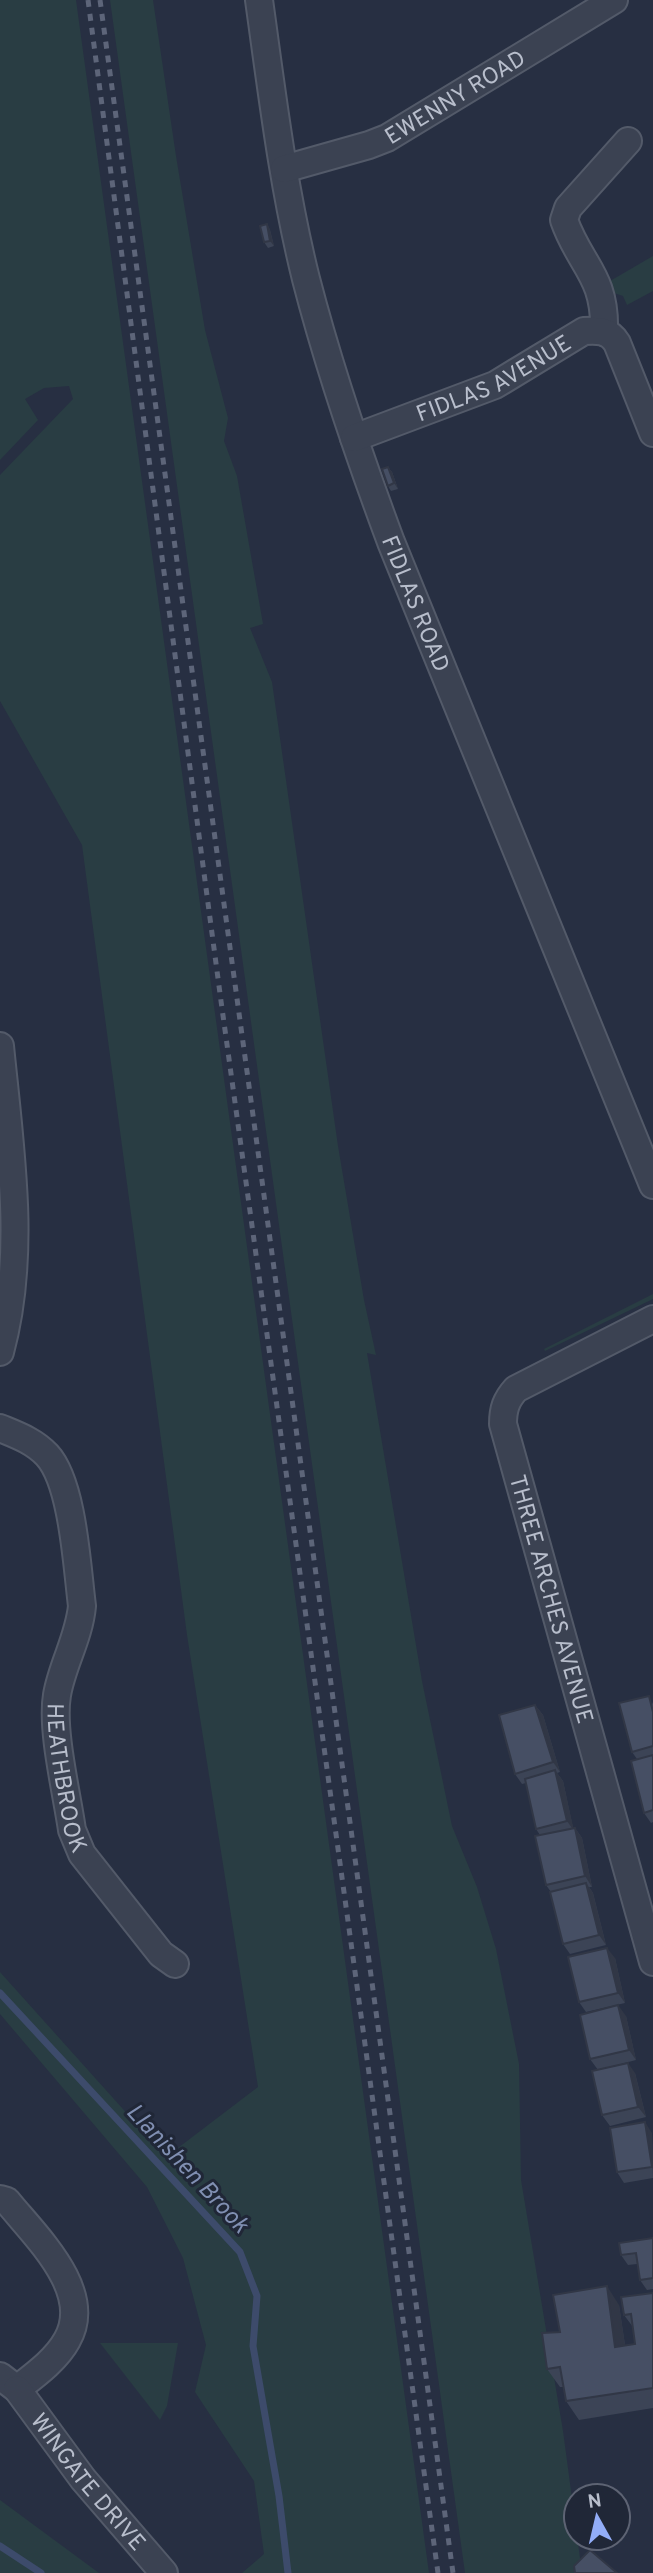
<svg xmlns="http://www.w3.org/2000/svg" width="653" height="2573" font-family="Overpass,sans-serif">
<style>
.green{fill:#293d43}
.lines{fill:none;stroke-linecap:round;stroke-linejoin:round}
.stream{stroke:#3d4b6b;stroke-width:7}
.minor-casing{stroke:#535a69;stroke-width:30}
.minor{stroke:#3b4252;stroke-width:26}
.rail{stroke:#5d6579;stroke-width:5;stroke-dasharray:7 7;stroke-linecap:butt}
.wall{fill:#3c4456}
.shaded-wall{fill:#313746}
.building{fill:#464f64;stroke:#313746;stroke-width:2}
.labels{text-anchor:middle;stroke-width:6;stroke-linejoin:round;paint-order:stroke}
.street-label{font-size:23px;fill:#b8becc;stroke:#202737}
.water-label{font-size:24px;font-style:italic;fill:#808fb2;stroke:#202737}
</style>
<rect width="100%" height="100%" fill="#272f42"/>
<g class="green">
<path d="M0,0H76L429,2573H242L264,2554L254,2481L195,2392L206,2345L183,2258L147,2187L0,2014V1972L166,2157L258,2087L187,1635L82,845L0,701V475L73,399L69,386L44,388L25,399L38,420L0,460Z"/>
<path d="M110,0H153L176,156L205,330L228,418L224,441L237,476L263,624L250,628L272,682L338,1146L364,1300L376,1355L367,1353L422,1681L452,1826L477,1887L496,1949L519,2064L521,2180L563,2431L582,2573H465Z"/>
<path d="M653,256V291L627,305L623,296L614,293L610,281Z"/>
<path d="M653,1294V1299L545,1351L544,1349Z"/>
<path d="M100,2343H178L167,2406L160,2420Z"/>
<path d="M0,2500L99,2573H0Z"/>
</g>
<g class="lines">
<g class="stream">
<path d="M0,1993L240,2252L257,2296L253,2346L279,2496L288,2573"/>
<path d="M0,2546L41,2573"/>
</g>
<defs>
<g id="minor">
<path id="s1" d="M259,0C272,93 283,187 306,279C329,368 359,456 391,542L653,1185"/>
<path id="s2" d="M284,169L369,145L387,138L614,0"/>
<path d="M604,332C606,275 580,266 564,220L568,208L628,141"/>
<path id="s3" d="M354,438L495,385L584,331C598,330 609,330 617,343L653,433"/>
<path d="M0,1046C10,1147 27,1253 0,1352"/>
<path id="s4" d="M653,1319L516,1389C506,1400 503,1409 503,1424L653,1962"/>
<path id="s5" d="M0,1428C17,1435 34,1441 47,1455C73,1483 77,1567 82,1606C79,1638 62,1665 57,1695C51,1730 67,1794 72,1830L82,1854L161,1954L175,1964"/>
<path d="M0,2199L7,2201C35,2236 95,2291 67,2340C56,2360 35,2375 17,2389L0,2376"/>
<path id="s6" d="M17,2389L83,2479L164,2573"/>
</g>
</defs>
<use href="#minor" class="minor-casing"/>
<use href="#minor" class="minor"/>
<g class="rail">
<path d="M88,0L221,1001L438,2573"/>
<path d="M100,0L453,2573"/>
</g>
</g>
<g class="wall">
<path d="M267,224L270,230L274,246L268,248L264,242Z"/>
<path d="M388,467L392,472L398,489L391,491L388,486Z"/>
<path d="M653,1702V1822L651,1823L644,1813L637,1759L632,1752Z"/>
<path d="M535,1705L543,1715L560,1772L557,1773L563,1781L573,1828H575L582,1838L592,1887H589L593,1893L606,1945L570,1954L563,1944L551,1892L546,1885L540,1835L536,1829L526,1783L522,1784L515,1774Z"/>
<path d="M615,1958L625,2003L586,2012L579,2002Z"/>
<path d="M626,2016L636,2060L598,2070L590,2059Z"/>
<path d="M635,2073L646,2117L610,2126L602,2115Z"/>
<path d="M652,2133L653,2178L624,2183L617,2172Z"/>
<path d="M653,2238V2289L647,2290L640,2280L637,2264L628,2265L621,2255Z"/>
<path d="M653,2293V2408L579,2420L566,2401L563,2387H560L547,2369L560,2332L619,2305L625,2345L635,2344L633,2327L624,2315Z"/>
</g>
<g class="shaded-wall">
<path d="M267,224L270,230L274,246L270,241Z"/>
<path d="M388,467L392,472L398,489L394,483Z"/>
<path d="M535,1705L543,1715L560,1772L553,1762Z"/>
<path d="M555,1770L563,1781L574,1831L567,1821Z"/>
<path d="M575,1828L582,1838L592,1887L585,1876Z"/>
<path d="M586,1883L593,1893L606,1945L599,1935Z"/>
<path d="M607,1948L615,1958L625,2003L618,1993Z"/>
<path d="M618,2005L626,2016L636,2060L629,2050Z"/>
<path d="M628,2063L635,2073L646,2117L638,2107Z"/>
<path d="M645,2122L652,2133L653,2169L652,2167Z"/>
<path d="M607,2286L619,2305L628,2365L615,2347Z"/>
</g>
<g class="building">
<path d="M267,224L270,241L264,242L260,226Z"/>
<path d="M388,467L394,483L388,486L382,469Z"/>
<path d="M649,1696L653,1712V1746L632,1752L619,1703Z"/>
<path d="M535,1705L553,1762L515,1774L499,1715Z"/>
<path d="M653,1755V1810L644,1813L631,1761Z"/>
<path d="M555,1770L567,1821L536,1829L525,1779Z"/>
<path d="M575,1828L585,1876L546,1885L535,1836Z"/>
<path d="M586,1883L599,1935L563,1944L550,1892Z"/>
<path d="M607,1948L618,1993L579,2002L568,1957Z"/>
<path d="M618,2005L629,2050L590,2059L580,2015Z"/>
<path d="M628,2063L638,2107L602,2115L592,2071Z"/>
<path d="M645,2122L652,2167L617,2172L610,2128Z"/>
<path d="M653,2238V2278L640,2280L636,2253L621,2255L619,2243Z"/>
<path d="M607,2286L615,2347L635,2344L631,2314L624,2315L621,2297L653,2293V2388L566,2401L560,2367L547,2369L542,2333L560,2332L553,2295Z"/>
<path d="M590,2550L617,2573H575L574,2566Z"/>
</g>
<g class="labels">
<g class="street-label">
<text dy="8" stroke="none"><textPath href="#s2" startOffset="187">EWENNY ROAD</textPath></text>
<text dy="8" stroke="none"><textPath href="#s3" startOffset="152">FIDLAS AVENUE</textPath></text>
<text dy="8" stroke="none"><textPath href="#s1" startOffset="626">FIDLAS ROAD</textPath></text>
<text dy="8" stroke="none"><textPath href="#s4" startOffset="374">THREE ARCHES AVENUE</textPath></text>
<text dy="8" stroke="none"><textPath href="#s5" startOffset="388">HEATHBROOK</textPath></text>
<text dy="8" stroke="none"><textPath href="#s6" startOffset="117">WINGATE DRIVE</textPath></text>
</g>
<g class="water-label">
<text transform="translate(188 2168) rotate(47)" y="8">Llanishen Brook</text>
</g>
</g>
<g transform="translate(597 2517) rotate(352)"><circle r="33" fill="#202737" stroke="#5d6373" stroke-width="2"/>
<path d="M0-5L12 26L0 18L-12 26Z" fill="#92adf7"/>
<text y="-10" font-size="19" font-weight="bold" text-anchor="middle" fill="#b8becc">N</text>
</g>
</svg>
